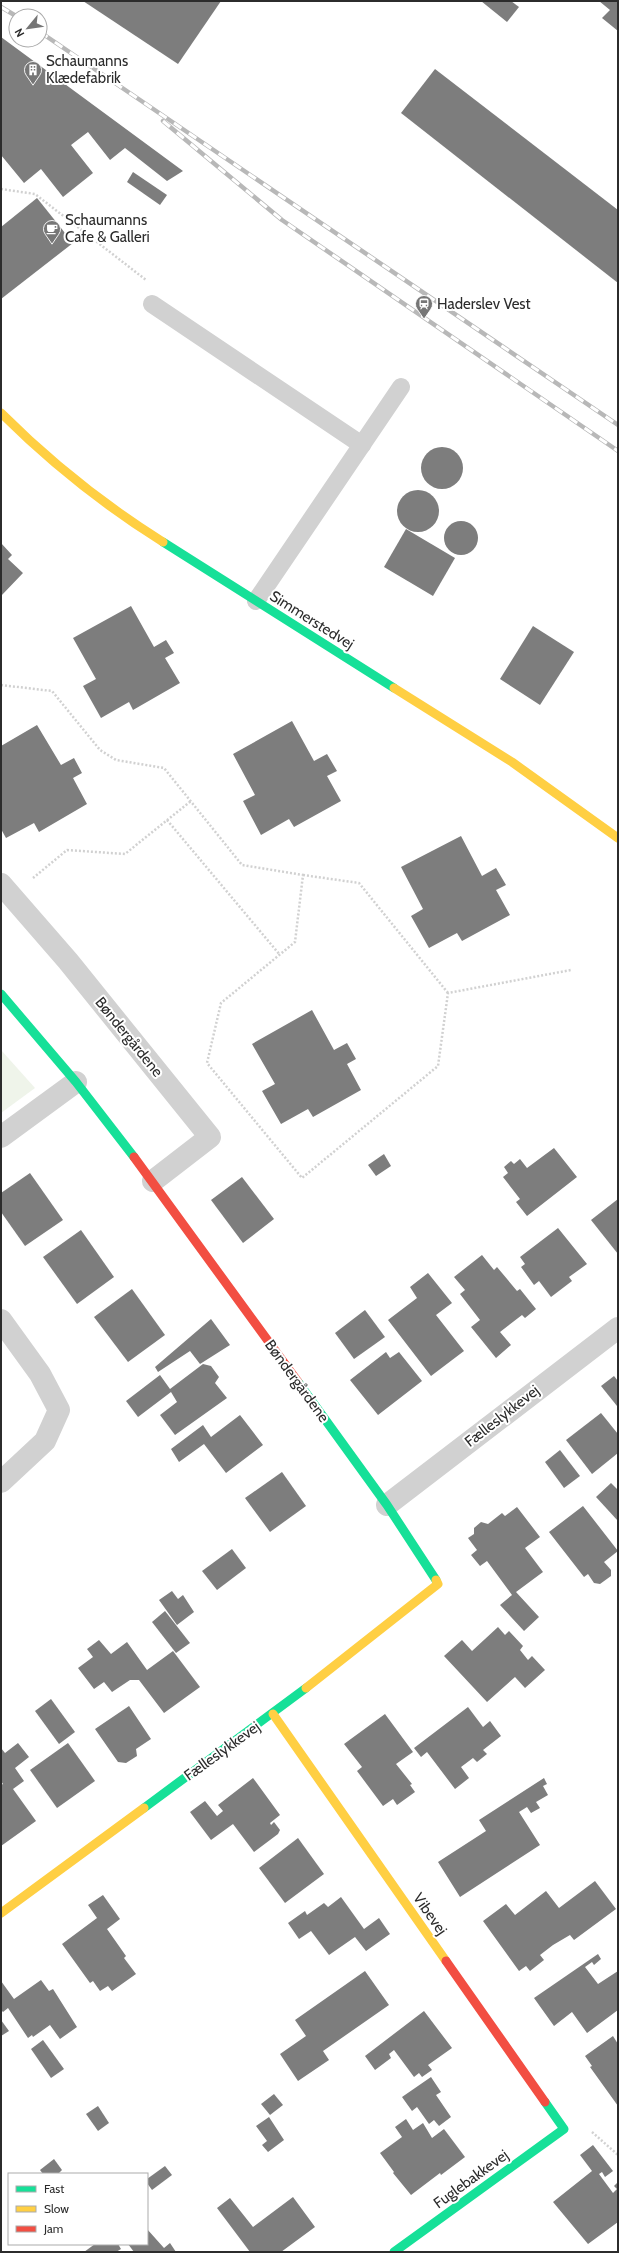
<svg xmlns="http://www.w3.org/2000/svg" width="619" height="2253" font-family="Cabin,sans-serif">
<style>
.green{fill:#eff4ea}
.building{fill:#7d7d7d}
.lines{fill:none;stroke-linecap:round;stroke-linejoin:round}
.path{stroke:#d1d1d1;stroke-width:2.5;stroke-dasharray:2 2;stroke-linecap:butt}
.lane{stroke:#d1d1d1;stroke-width:18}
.street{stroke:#d1d1d1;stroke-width:22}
.fast{stroke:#16e098;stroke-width:9}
.slow{stroke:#ffcf43;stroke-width:9}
.jam{stroke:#f24e42;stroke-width:9}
.rail-casing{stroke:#b8b8b8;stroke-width:4.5}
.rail{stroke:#fff;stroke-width:3;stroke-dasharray:9;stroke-linecap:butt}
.labels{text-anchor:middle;stroke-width:4;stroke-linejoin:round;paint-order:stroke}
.poi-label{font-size:15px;fill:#2c2c2c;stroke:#fff;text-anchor:start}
.street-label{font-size:15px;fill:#2c2c2c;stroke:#fff}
</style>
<rect width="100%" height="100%" fill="#fff"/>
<path class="green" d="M1,1050L35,1088L1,1113Z"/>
<g class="building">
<path d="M83,1H221L178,64Z"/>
<path d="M481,1H511L519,7L507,22Z"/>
<path d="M599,1H618V31L602,18L610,10Z"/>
<path d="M1,37L183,171L167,181L125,148L110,160L88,132L71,145L93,173L63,197L41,169L24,183L1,155Z"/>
<path d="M435,69L618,210V283L401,113Z"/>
<path d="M133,172L167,195L160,205L127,182Z"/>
<path d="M37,198L73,243L1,299V227Z"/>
<circle cx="442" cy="468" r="21"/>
<circle cx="418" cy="511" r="21"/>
<circle cx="461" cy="538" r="17"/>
<path d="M406,529L455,558L433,596L384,567Z"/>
<path d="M1,543L12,555L8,559L23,573L1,596Z"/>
<path d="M131,606L154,647L166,640L174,653L165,658L180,683L133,710L129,702L101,718L83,686L96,679L73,638Z"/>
<path d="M533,626L574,652L540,705L500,679Z"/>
<path d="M292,721L314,761L327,754L337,771L327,776L341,801L294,827L289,819L261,835L243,801L255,795L233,754Z"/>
<path d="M37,725L61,765L74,758L82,773L73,778L87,804L39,832L34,823L6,838L1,829V746Z"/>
<path d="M461,836L482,876L496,868L506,885L496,890L510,915L462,941L457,933L429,948L411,916L423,909L401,867Z"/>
<path d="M312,1010L334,1050L347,1043L356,1059L347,1064L361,1090L313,1117L308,1109L281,1124L262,1091L275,1084L252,1044Z"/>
<path d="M554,1148L577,1177L527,1216L516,1202L520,1199L503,1177L508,1173L504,1167L511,1161L514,1164L520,1159L527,1168Z"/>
<path d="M384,1154L391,1166L376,1176L368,1165Z"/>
<path d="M30,1173L63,1220L25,1246L1,1212V1193Z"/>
<path d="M242,1177L274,1219L243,1243L211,1200Z"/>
<path d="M618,1199V1254L591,1220Z"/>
<path d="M558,1228L587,1264L569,1277L572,1281L551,1297L539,1281L534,1285L521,1267L525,1264L520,1257Z"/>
<path d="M81,1230L114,1277L77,1304L43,1257Z"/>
<path d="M482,1255L494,1270L497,1267L517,1291L520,1289L536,1309L525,1318L522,1315L500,1332L511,1345L496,1358L471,1327L480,1320L460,1294L465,1290L454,1277Z"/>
<path d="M428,1273L452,1303L436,1315L464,1351L431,1376L388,1320L417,1298L410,1287Z"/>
<path d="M132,1289L165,1335L128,1362L94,1317Z"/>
<path d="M365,1310L385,1337L354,1359L335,1333Z"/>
<path d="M211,1319L230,1345L200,1364L190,1351L158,1372L155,1367Z"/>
<path d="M386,1352L390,1358L399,1352L422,1381L378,1415L350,1380Z"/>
<path d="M203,1364L211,1366L219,1377L215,1383L227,1398L175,1435L160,1415L177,1402L171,1392L138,1417L126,1401L160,1375L170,1389Z"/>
<path d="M614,1376L618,1381L617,1406L601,1386Z"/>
<path d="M601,1413L618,1434V1453L592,1474L566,1440Z"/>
<path d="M240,1415L263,1445L226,1473L204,1444L179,1462L171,1449L203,1425L211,1437Z"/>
<path d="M560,1450L580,1476L564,1488L545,1462Z"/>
<path d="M282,1472L306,1506L270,1532L245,1498Z"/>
<path d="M611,1483L618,1490V1521L596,1497Z"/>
<path d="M583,1506L618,1551L604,1562L611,1570V1576L600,1584L594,1583L588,1574L584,1577L549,1532Z"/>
<path d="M517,1507L540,1537L525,1548L543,1572L516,1592L539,1617L524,1631L500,1605L512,1595L487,1561L480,1566L471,1555L477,1550L468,1538L474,1534V1528L481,1522L488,1524L502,1513L505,1516Z"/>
<path d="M232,1549L246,1568L217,1590L202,1571Z"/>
<path d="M172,1591L178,1599L183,1595L194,1612L177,1625L159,1600Z"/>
<path d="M165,1611L190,1643L176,1653L152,1622Z"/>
<path d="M498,1627L505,1635L509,1631L523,1646L520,1650L528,1660L532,1656L545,1670L525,1688L515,1677L487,1702L444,1656L462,1640L472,1651Z"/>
<path d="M99,1640L111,1654L127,1642L147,1670L173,1651L200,1687L164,1713L139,1680H130L112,1692L104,1682L94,1689L78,1668L93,1657L87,1649Z"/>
<path d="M51,1699L75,1732L59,1744L35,1711Z"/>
<path d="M129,1706L151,1739L136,1749L137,1756L126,1763L118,1762L95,1729Z"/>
<path d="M468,1707L483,1727L490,1721L501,1736L483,1750L487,1754L477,1762L473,1758L461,1767L469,1778L455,1789L427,1752L421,1757L414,1748Z"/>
<path d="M385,1714L413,1752L396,1764L412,1784L410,1785L415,1792L397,1805L393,1799L383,1806L357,1771L362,1767L344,1744Z"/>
<path d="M18,1743L29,1757L15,1768L24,1781L13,1789L36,1821L1,1846V1785L3,1784L1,1781V1748L5,1753Z"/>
<path d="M68,1743L95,1781L57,1808L30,1770Z"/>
<path d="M253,1778L280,1815L270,1823L271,1825L274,1822L280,1830L278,1834L254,1852L233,1824L211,1840L190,1812L205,1801L217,1816L223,1811L218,1805Z"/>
<path d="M544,1778L547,1784L543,1786L548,1795L536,1802L540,1808L531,1813L527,1807L519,1812L540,1845L460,1897L438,1862L486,1831L479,1820Z"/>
<path d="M298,1838L324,1874L285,1903L259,1868Z"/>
<path d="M595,1881L616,1909L574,1940L570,1935L553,1945L540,1955L544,1960L530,1971L526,1966L519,1971L483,1921L506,1904L515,1915L546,1891L559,1908Z"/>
<path d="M103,1895L120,1919L107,1929L126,1956L124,1958L136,1974L112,1991L108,1986L100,1991L93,1981L90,1983L62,1944L97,1918L88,1905Z"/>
<path d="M341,1897L364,1929L379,1918L390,1934L366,1951L355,1937L329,1955L311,1931L299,1939L288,1923L305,1911L307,1915L324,1903L328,1907Z"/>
<path d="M598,1954L601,1959L594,1965L592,1962L585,1967L598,1984L618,1971V2010L587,2033L572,2012L554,2026L534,1998Z"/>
<path d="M365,1971L389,2005L323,2051L329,2060L298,2081L280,2054L306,2036L295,2020Z"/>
<path d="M41,1980L49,1991L53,1989L77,2027L60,2039L50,2025L33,2037L32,2035L28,2038L8,2008L3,2012L1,2010V1981L14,1999Z"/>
<path d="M424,2011L452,2048L428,2065L432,2070L422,2077L419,2073L414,2077L394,2050L389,2054L391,2058L375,2070L365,2056Z"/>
<path d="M1,2020L9,2031L1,2036Z"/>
<path d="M613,2036L618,2044V2106L590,2067L592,2066L585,2056Z"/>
<path d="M43,2040L64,2069L51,2078L31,2049Z"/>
<path d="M431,2077L441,2092L436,2095L451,2117L439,2126L434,2120L429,2124L417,2107L412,2111L402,2097Z"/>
<path d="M274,2094L283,2105L270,2115L261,2104Z"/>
<path d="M98,2106L109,2123L98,2131L86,2114Z"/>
<path d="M269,2117L284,2140L268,2152L262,2145L267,2141L256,2126Z"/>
<path d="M406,2119L413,2130L423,2123L432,2138L444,2129L465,2157L441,2175L440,2173L411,2195L393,2173L394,2172L380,2153L402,2137L395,2127Z"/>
<path d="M593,2145L613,2171L605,2177L602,2172L599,2174L613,2193L617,2189L614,2186L618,2182V2222L588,2244L553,2202L592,2171L580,2155Z"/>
<path d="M54,2159L62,2170L58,2174H43L40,2170Z"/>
<path d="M165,2166L172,2175L152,2190L147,2183V2179Z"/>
<path d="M293,2197L315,2227L281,2252H250L217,2208L230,2198L253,2227Z"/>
<path d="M147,2229L164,2248L170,2243L176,2252H134L128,2244H147Z"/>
<path d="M95,2244H118L121,2249L116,2252H84Z"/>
</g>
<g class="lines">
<g class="path">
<path d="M1,189L35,194L146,280"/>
<path d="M1,685L52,691L100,750L116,760L164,768L242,865L303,875L295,942L221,1003L207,1063L302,1178L438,1066L448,993L571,970"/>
<path d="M167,820L280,955"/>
<path d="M303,875L359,883L448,993"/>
<path d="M33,878L67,850L125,854L191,801"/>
<path d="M592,2132L618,2155"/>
</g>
<g class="lane">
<path d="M152,304L362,445"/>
<path d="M256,601L401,387"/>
</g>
<g class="street">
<path d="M1,884L68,961L210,1137L153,1181"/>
<path d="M1,1137L76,1082"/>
<path d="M1,1320L40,1374L59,1410L45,1441L1,1482"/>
<path d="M387,1505L618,1328"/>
</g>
<g class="fast">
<path d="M163,542L394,688"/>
<path d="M1,994L76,1082L134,1157"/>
<path d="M298,1382L387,1505L436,1580"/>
<path d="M144,1808L306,1688"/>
<path d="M394,2252L564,2129L545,2102"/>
</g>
<g class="slow">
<path d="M1,413C50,462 104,505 163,542"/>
<path d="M394,688L512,762L618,838"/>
<path d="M306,1688L438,1584L436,1580"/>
<path d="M273,1714L446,1961"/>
<path d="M1,1913L144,1808"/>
</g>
<g class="jam">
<path d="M134,1157L298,1382"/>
<path d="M446,1961L545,2102"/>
</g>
<defs>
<g id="rail">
<path d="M1,7L16,16"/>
<path d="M40,32L618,425"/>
<path d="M163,121L282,220L618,451"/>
</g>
</defs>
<use href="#rail" class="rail-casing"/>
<use href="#rail" class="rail"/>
</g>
<defs>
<symbol id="building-pin" viewBox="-11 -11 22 30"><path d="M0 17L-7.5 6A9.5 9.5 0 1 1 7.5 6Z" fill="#767676" stroke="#fff"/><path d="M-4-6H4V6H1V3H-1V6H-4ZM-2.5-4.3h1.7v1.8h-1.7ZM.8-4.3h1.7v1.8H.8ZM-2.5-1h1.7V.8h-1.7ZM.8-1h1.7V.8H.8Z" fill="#fff"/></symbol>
<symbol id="cafe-pin" viewBox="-11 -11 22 30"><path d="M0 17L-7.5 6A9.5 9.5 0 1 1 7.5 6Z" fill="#767676" stroke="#fff"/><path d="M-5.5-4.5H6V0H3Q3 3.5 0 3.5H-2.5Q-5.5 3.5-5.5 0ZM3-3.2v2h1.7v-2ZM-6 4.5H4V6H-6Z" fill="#fff"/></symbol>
<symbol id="station-pin" viewBox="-11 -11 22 30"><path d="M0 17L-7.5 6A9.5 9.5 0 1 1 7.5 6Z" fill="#767676" stroke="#fff"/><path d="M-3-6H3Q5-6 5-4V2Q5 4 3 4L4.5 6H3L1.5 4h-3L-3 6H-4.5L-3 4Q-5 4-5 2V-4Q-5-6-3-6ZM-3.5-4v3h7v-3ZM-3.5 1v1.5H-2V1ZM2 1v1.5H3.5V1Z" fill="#fff"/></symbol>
</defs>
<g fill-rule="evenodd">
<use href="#building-pin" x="23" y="60" width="20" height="27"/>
<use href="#cafe-pin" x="42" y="219" width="20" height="27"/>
<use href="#station-pin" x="414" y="294" width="20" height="27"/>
</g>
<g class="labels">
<g class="poi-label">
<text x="46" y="66">Schaumanns<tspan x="46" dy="17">Klædefabrik</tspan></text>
<text x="65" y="225">Schaumanns<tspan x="65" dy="17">Cafe &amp; Galleri</tspan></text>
<text x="437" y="309">Haderslev Vest</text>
</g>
<g class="street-label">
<text transform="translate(312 620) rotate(32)" y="5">Simmerstedvej</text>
<text transform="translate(129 1037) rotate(51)" y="5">Bøndergårdene</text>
<text transform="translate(297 1381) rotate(54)" y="5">Bøndergårdene</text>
<text transform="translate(502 1416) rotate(-38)" y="5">Fælleslykkevej</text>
<text transform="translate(222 1751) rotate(-36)" y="5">Fælleslykkevej</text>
<text transform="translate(430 1914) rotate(55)" y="5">Vibevej</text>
<text transform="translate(471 2179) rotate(-36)" y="5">Fuglebakkevej</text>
</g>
</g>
<rect width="619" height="2253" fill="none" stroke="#2c2c2c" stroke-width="4"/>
<rect x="8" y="2173" width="140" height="72" fill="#ffffff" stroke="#ababab"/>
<rect x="16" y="2186" width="20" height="6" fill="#16e098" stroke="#ababab"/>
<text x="44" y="2193" font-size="12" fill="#2c2c2c">Fast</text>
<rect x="16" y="2206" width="20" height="6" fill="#ffcf43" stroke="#ababab"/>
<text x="44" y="2213" font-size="12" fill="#2c2c2c">Slow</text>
<rect x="16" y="2226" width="20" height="6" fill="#f24e42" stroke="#ababab"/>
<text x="44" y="2233" font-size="12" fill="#2c2c2c">Jam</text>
<g transform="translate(28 28) rotate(241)"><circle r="19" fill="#ffffff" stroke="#ababab"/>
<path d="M0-3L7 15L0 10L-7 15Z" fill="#767676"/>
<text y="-6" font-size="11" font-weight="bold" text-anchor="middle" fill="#2c2c2c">N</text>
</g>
</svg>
